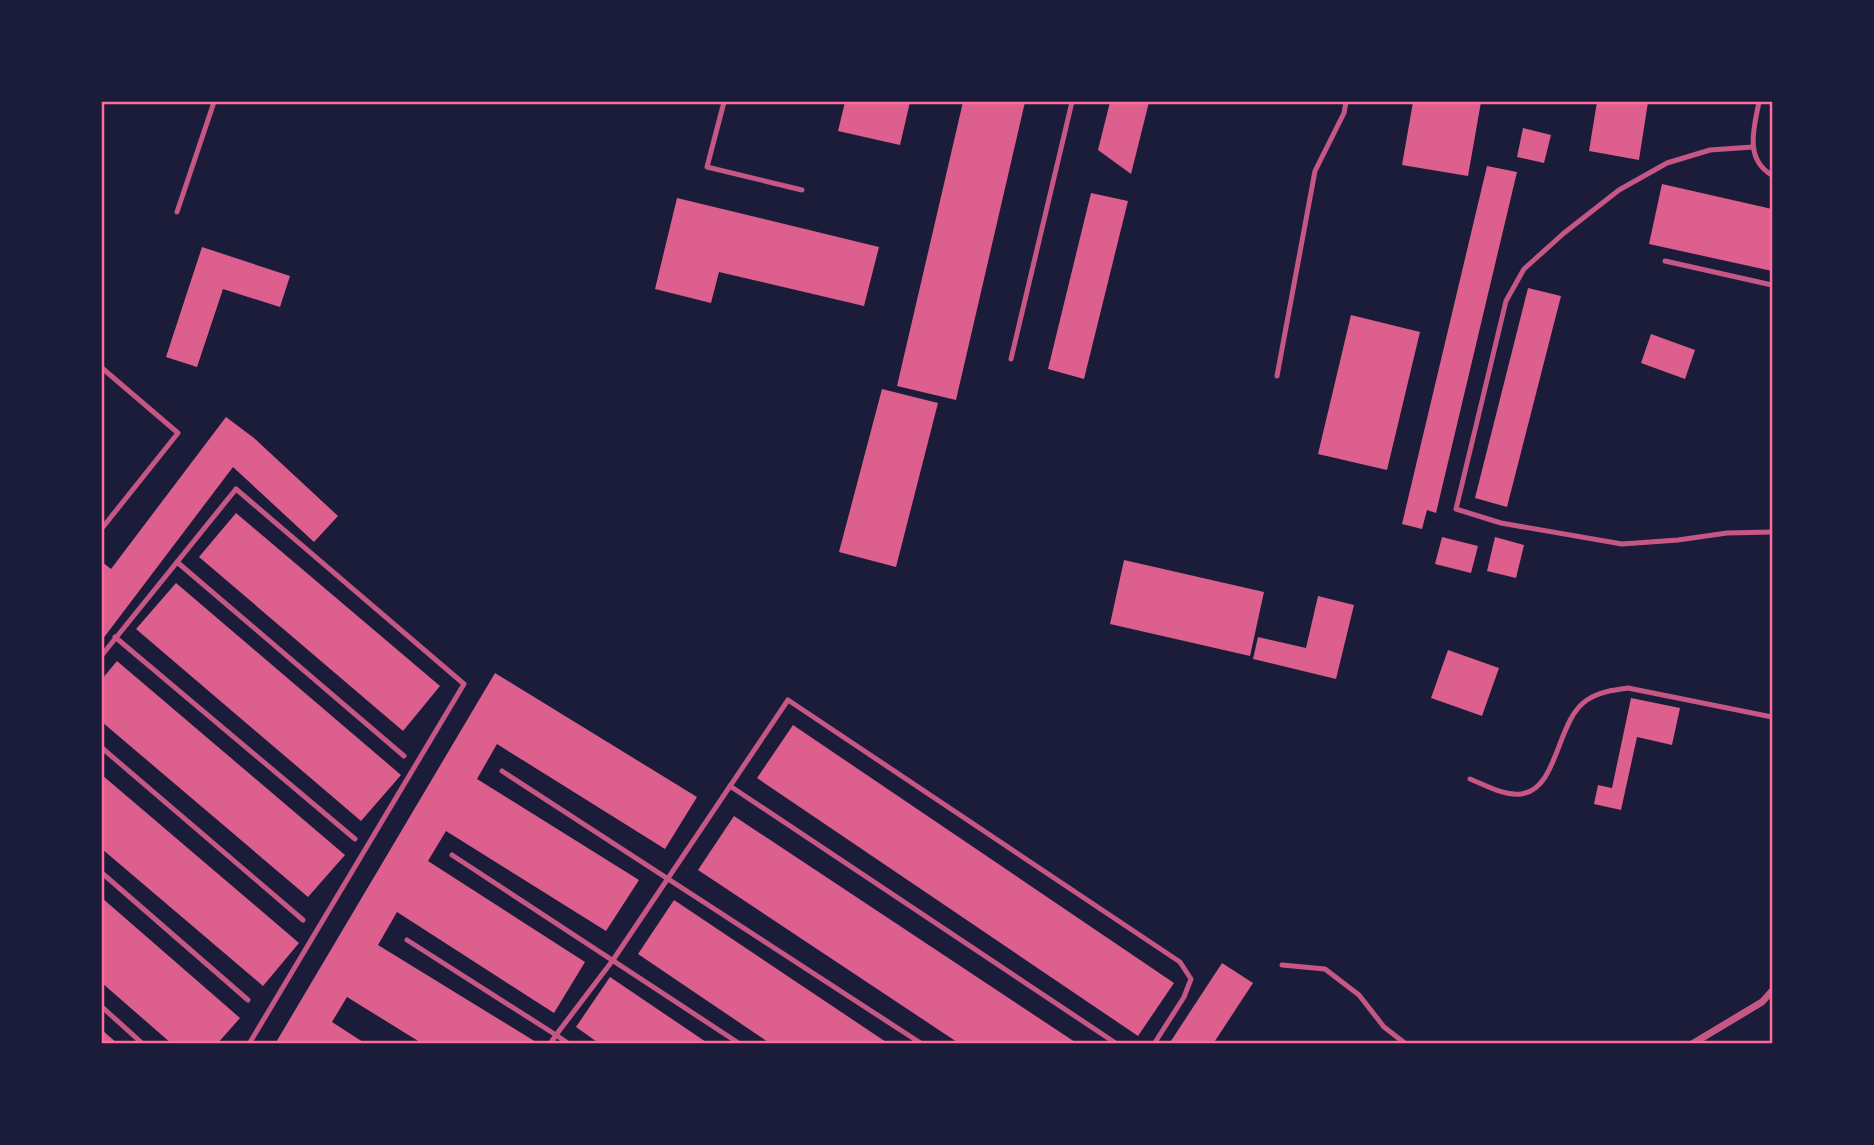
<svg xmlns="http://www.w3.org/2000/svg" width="1874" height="1145" font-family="Inter,sans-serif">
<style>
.building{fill:#dd5f8e}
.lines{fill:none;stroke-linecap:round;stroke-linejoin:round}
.service{stroke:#c65784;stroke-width:5}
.minor{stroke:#c65784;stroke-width:7}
.neatline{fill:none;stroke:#ff6b9d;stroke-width:2.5}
</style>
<rect width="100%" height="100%" fill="#1b1b3a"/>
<g class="building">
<path d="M845,102H910L900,145L838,131Z"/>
<path d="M963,102H1025L956,400L897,386Z"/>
<path d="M1110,102H1149L1131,174L1098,150Z"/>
<path d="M1413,102H1481L1468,176L1402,165Z"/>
<path d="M1597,102H1648L1639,160L1589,151Z"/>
<path d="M1523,128L1551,135L1544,163L1517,157Z"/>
<path d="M1487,166L1517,172L1436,513L1427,510L1422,529L1402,524Z"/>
<path d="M1662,184L1772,209V271L1649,244Z"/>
<path d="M1091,193L1128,201L1084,379L1048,369Z"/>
<path d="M677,198L879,247L864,306L719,272L711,303L655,289Z"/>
<path d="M202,247L290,276L280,307L223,289L197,367L166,357Z"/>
<path d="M1528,288L1561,296L1507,507L1475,498Z"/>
<path d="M1351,315L1420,332L1387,470L1318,454Z"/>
<path d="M1651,334L1695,350L1685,379L1641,363Z"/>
<path d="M882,389L938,403L896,567L839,552Z"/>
<path d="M226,417L254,438L338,516L314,542L233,467L102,640V562L111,569Z"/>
<path d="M236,513L440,686L403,731L199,557Z"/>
<path d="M1442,537L1478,546L1471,573L1435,564Z"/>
<path d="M1495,537L1524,545L1516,578L1487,571Z"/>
<path d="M1124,560L1264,592L1250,656L1110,624Z"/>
<path d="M176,583L401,775L361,821L136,629Z"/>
<path d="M1318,596L1354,605L1336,679L1253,659L1258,637L1306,648Z"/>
<path d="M1448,650L1499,668L1482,716L1431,698Z"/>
<path d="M117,661L345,855L308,897L102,722V679Z"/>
<path d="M495,673L697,797L665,849L497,744L477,779L639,880L606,931L446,831L428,861L585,962L554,1013L397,912L378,945L536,1042L534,1044H423L347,997L332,1022L366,1044H275Z"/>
<path d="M1631,698L1680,708L1672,745L1637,737L1621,810L1594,804L1598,785L1612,788Z"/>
<path d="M793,725L1174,983L1138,1036L757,778Z"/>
<path d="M102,775L299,943L263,986L102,849Z"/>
<path d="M734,816L1078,1044H960L698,870Z"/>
<path d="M102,898L240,1018L217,1044H172L102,983Z"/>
<path d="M674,900L889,1044H771L638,954Z"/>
<path d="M1222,963L1253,983L1213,1044H1169Z"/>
<path d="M610,977L709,1044H600L576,1027Z"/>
<path d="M102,1030L118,1044H102Z"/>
</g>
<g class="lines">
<g class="service">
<path d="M724,102L707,167L802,190"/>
<path d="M1759,102C1754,128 1744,159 1772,175"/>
<path d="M1753,147L1710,150L1667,163L1619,190L1564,233L1524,269L1506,301L1456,509L1501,523L1622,544L1678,540L1727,533L1772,532"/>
<path d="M177,212L214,102"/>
<path d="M1665,261L1772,285"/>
<path d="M1011,359L1072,102"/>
<path d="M102,368L178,433L103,527"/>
<path d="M1277,376L1315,171L1344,113L1346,102"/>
<path d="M177,562L404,756"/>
<path d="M115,637L355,839"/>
<path d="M102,655L236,489L464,684L249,1044"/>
<path d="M102,748L303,920"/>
<path d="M502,771L922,1044"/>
<path d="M1470,779C1485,785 1504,796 1521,794C1559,789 1556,720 1587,700C1599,692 1613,690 1628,688L1772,717"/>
<path d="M730,786L1117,1044"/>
<path d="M452,855L740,1044"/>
<path d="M102,873L248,1000"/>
<path d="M407,940L556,1035L613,960L788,700L1180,962L1191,979L1184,997L1154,1044"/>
<path d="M1282,965L1325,969L1359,995L1384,1027L1406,1044"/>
<path d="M102,1007L143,1044"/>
<path d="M550,1044L556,1035L569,1044"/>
</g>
<path class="minor" d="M1692,1044L1762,1002L1772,991"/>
</g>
<rect width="1874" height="1145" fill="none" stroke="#1b1b3a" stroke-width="206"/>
<rect x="103" y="103" width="1668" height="939" class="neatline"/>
</svg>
